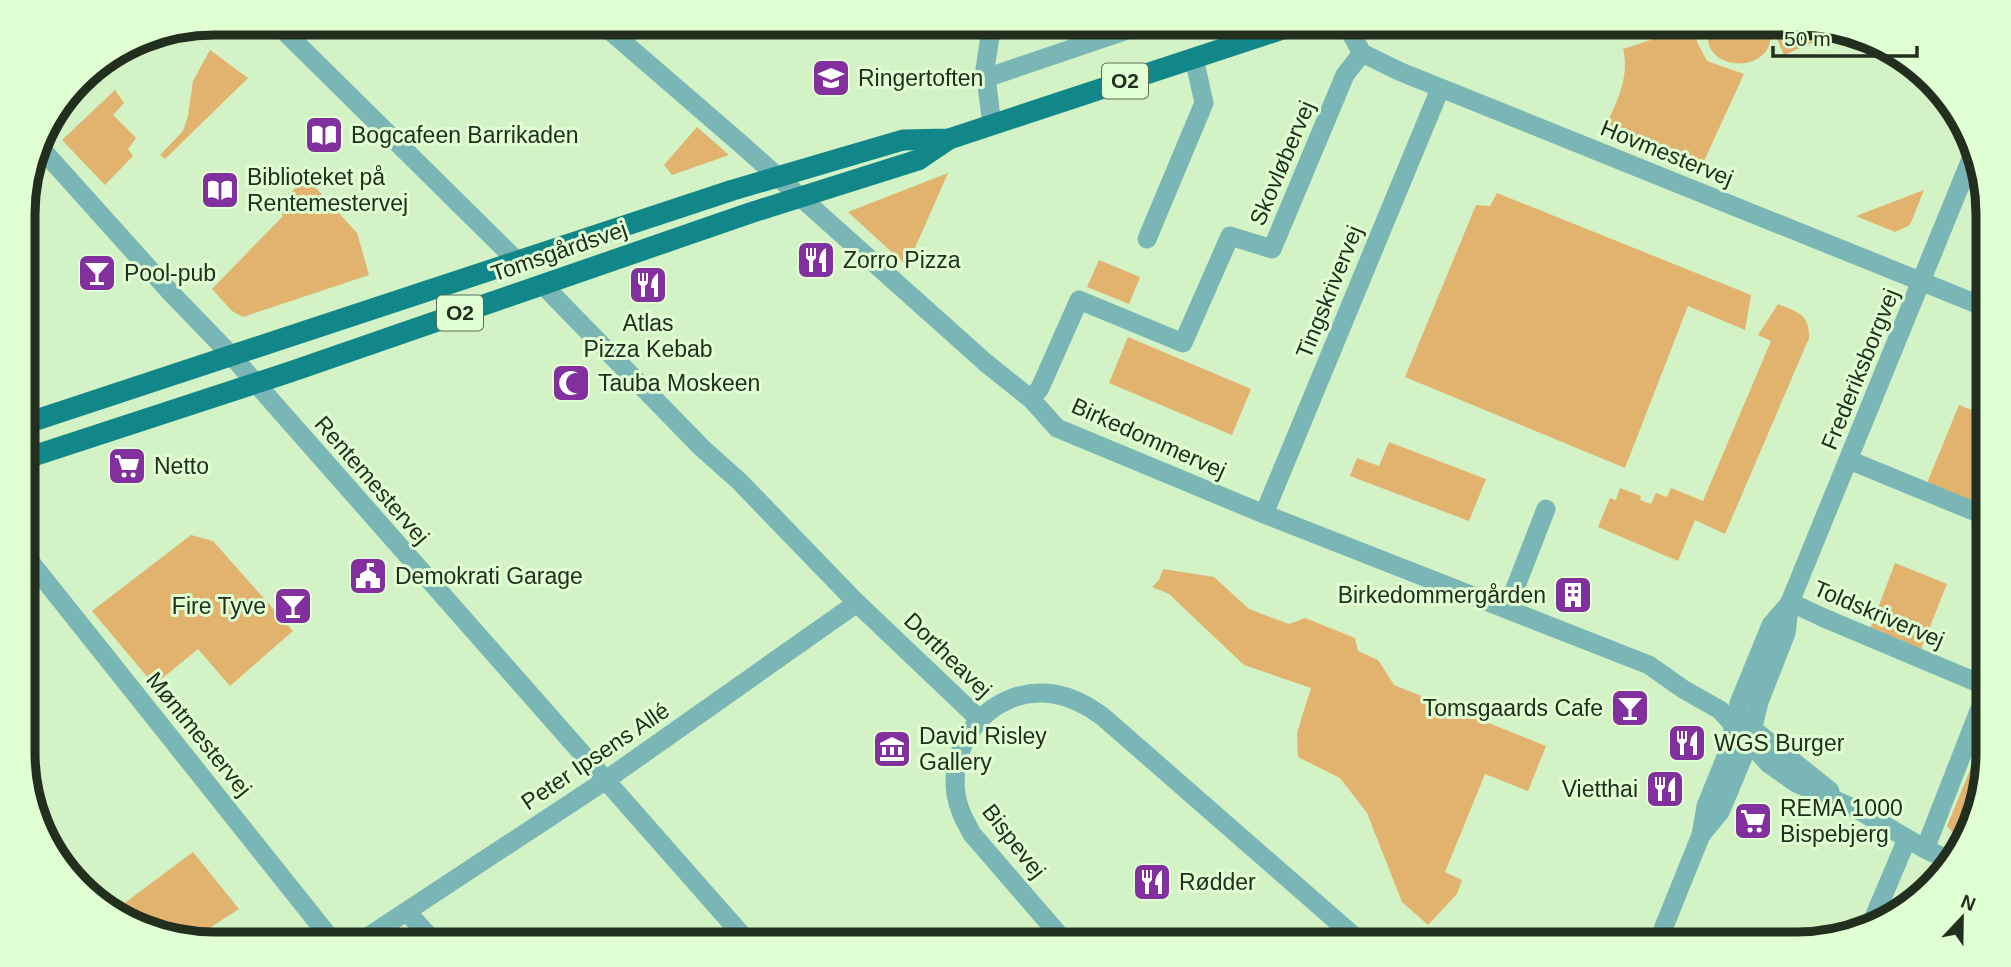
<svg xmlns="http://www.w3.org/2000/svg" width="2011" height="967" font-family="Helvetica,sans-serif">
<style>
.green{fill:#e1b36f}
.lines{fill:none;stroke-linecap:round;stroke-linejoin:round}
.minor{stroke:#7ab6b6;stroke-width:19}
.major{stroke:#118789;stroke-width:21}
.labels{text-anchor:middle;stroke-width:6;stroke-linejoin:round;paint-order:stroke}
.shield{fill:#e0ffd2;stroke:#5c6d54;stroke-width:2}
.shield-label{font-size:21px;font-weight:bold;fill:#232f1e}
.poi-label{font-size:23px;fill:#232f1e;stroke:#e0ffd2;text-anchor:start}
.street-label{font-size:23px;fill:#232f1e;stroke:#e0ffd2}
.rim{fill:none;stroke:#232f1e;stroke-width:9}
</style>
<rect width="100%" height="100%" fill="#d3f2c5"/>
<g class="green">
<path d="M1710,23H1768C1787,76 1692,78 1710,23Z"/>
<path d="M1770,23H1797L1837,32L1784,55Z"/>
<path d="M1694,26L1697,42L1707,61L1744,74L1703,163L1606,126C1617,101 1630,77 1623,49Z"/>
<path d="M210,50L248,78L165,159L160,155L183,131L188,116L193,81Z"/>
<path d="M115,90L124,103L113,115L136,138L128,149L133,156L105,185L62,140Z"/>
<path d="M697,127L729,155L672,175L664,165Z"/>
<path d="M948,173L907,266L848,212Z"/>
<path d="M306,177L357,233L369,275L243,317L232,311L212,289L283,216L276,208Z"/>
<path d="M1924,190L1910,225L1895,232L1856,216Z"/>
<path d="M1497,193L1751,295L1745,330L1688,306L1625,468L1405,377L1476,205L1490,206Z"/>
<path d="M1099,260L1140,277L1129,304L1087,287Z"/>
<path d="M1778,304C1797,312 1810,314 1809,338L1725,534L1695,520L1678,561L1598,527L1610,498L1616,500L1620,488L1641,496L1640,500L1651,504L1656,493L1667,497L1671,488L1703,501L1771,341L1758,335Z"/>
<path d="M1128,337L1251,389L1232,435L1109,383Z"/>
<path d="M1959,405L1987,416V470L1974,503L1927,483Z"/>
<path d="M1389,442L1486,479L1469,521L1350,476L1357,458L1379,466Z"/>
<path d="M191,535L213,541L293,631L230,686L198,649L154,685L92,611Z"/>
<path d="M1895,563L1947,584L1921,649L1870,629Z"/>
<path d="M1163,569L1214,577L1249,609L1289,624L1305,618L1355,638L1358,651L1378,660L1394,685L1546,746L1528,791L1485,774L1445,872L1462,880L1457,894L1428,925L1402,902L1367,813L1340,778L1298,757L1297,733L1311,688L1244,665L1169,594L1152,587L1159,580Z"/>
<path d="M1975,758C1976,782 1981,823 1964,842L1958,839L1947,826Z"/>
<path d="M193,852L239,909L192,939L130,925L114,911Z"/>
</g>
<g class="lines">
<g class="minor">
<path d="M276,23L518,262"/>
<path d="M601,23L741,144L986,363L1031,399L1057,428L1264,514L1649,665L1683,689L1720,710L1769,764L1796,783L1862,812L1925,849L1949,860"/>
<path d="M992,23L985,69L992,125"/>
<path d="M1345,23L1362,53L1401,72L1987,308"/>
<path d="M986,78L1148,23"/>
<path d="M38,145L171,293L231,355L750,944"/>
<path d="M1147,239L1204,103L1194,58"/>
<path d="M543,285L702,448L739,481L857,603L979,719"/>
<path d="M1031,399L1040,388L1079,300L1183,343L1230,236L1272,249L1345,75L1362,53"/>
<path d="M1849,460L1988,517"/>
<path d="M1264,514L1440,89"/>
<path d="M24,554L335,944"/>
<path d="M1790,602L1824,618L1988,687"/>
<path d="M1507,609L1546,509"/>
<path d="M1744,722L1830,791"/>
<path d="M1701,835L1720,812L1749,743L1759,702L1786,633L1790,602L1973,154"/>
<path d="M1925,849L1988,688"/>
<path d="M407,912L436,944"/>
<path d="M1872,922L1907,839"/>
<path d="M357,944L606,780L857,603"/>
<path d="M1067,944L972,834C965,821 958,809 956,794C948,738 995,685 1054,694C1072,697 1087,705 1102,716L1363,944"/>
<path d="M1657,944L1701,835L1706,806L1728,752L1739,703L1771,625L1790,603"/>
</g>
<g class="major">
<path d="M24,424L733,190L903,140L949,139L1301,23"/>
<path d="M24,459L290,372L750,213L918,160L949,139"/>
</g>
</g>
<defs>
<symbol id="school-square" viewBox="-11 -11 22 22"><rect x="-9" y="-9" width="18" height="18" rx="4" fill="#83309f" stroke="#e0ffd2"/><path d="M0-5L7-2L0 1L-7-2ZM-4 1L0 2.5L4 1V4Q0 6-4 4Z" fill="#fff"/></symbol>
<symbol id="library-square" viewBox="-11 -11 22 22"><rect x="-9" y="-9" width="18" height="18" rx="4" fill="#83309f" stroke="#e0ffd2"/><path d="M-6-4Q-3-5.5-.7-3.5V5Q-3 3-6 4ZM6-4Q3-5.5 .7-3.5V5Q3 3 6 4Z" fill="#fff"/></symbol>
<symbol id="restaurant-square" viewBox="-11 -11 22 22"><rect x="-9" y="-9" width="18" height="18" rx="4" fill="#83309f" stroke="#e0ffd2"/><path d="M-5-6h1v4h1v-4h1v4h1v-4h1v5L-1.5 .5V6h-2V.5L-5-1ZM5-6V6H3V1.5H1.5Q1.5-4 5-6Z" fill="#fff"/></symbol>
<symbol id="bar-square" viewBox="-11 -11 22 22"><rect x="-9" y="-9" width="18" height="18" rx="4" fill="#83309f" stroke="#e0ffd2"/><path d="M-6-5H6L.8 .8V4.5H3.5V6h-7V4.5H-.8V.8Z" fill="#fff"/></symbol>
<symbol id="mosque-square" viewBox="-11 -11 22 22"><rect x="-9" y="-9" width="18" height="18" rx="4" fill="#83309f" stroke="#e0ffd2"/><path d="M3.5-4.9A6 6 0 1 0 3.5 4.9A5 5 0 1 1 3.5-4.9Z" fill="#fff"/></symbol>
<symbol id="supermarket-square" viewBox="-11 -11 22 22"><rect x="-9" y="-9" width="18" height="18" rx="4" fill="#83309f" stroke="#e0ffd2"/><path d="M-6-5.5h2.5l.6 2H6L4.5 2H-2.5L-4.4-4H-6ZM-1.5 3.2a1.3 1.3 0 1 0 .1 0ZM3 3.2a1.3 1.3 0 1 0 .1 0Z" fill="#fff"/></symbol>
<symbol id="civic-square" viewBox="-11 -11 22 22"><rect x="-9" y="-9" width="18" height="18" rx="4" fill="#83309f" stroke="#e0ffd2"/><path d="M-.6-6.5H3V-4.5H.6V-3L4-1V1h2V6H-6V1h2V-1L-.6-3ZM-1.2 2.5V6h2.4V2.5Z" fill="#fff"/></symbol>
<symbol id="building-square" viewBox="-11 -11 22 22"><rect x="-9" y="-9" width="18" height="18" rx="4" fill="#83309f" stroke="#e0ffd2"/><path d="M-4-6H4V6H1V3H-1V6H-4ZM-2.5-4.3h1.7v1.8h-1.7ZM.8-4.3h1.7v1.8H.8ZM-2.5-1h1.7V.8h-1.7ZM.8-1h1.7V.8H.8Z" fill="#fff"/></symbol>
<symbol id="museum-square" viewBox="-11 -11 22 22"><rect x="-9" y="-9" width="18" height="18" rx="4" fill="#83309f" stroke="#e0ffd2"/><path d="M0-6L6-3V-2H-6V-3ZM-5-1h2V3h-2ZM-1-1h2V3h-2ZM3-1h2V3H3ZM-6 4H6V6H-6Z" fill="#fff"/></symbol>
</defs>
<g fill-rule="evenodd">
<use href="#school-square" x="809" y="56" width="44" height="44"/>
<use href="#library-square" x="302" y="113" width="44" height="44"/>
<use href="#library-square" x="198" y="168" width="44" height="44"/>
<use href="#restaurant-square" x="794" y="238" width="44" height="44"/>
<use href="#bar-square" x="75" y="251" width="44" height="44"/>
<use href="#restaurant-square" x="626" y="263" width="44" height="44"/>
<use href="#mosque-square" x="549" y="361" width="44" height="44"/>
<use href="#supermarket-square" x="105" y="444" width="44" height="44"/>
<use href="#civic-square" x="346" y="554" width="44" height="44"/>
<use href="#building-square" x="1551" y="573" width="44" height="44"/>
<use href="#bar-square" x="271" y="584" width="44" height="44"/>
<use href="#bar-square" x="1608" y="686" width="44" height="44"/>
<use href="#restaurant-square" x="1665" y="721" width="44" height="44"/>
<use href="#museum-square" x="870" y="727" width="44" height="44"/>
<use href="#restaurant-square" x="1643" y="767" width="44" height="44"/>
<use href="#supermarket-square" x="1731" y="799" width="44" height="44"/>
<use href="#restaurant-square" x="1130" y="860" width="44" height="44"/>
</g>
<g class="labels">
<g class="shield">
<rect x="1102" y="63.5" width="46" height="35" rx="5"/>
<rect x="437" y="295.5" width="46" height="35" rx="5"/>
</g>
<g class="shield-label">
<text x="1125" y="88">O2</text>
<text x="460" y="320">O2</text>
</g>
<g class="poi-label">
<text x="858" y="86">Ringertoften</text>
<text x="351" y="143">Bogcafeen Barrikaden</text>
<text x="247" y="185">Biblioteket på<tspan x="247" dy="26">Rentemestervej</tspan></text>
<text x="843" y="268">Zorro Pizza</text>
<text x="124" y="281">Pool-pub</text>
<text x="648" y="331" text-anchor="middle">Atlas<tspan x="648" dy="26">Pizza Kebab</tspan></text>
<text x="598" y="391">Tauba Moskeen</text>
<text x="154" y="474">Netto</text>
<text x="395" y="584">Demokrati Garage</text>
<text x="1546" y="603" text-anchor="end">Birkedommergården</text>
<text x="266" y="614" text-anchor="end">Fire Tyve</text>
<text x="1603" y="716" text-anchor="end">Tomsgaards Cafe</text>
<text x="919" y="744">David Risley<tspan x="919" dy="26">Gallery</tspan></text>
<text x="1714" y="751">WGS Burger</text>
<text x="1638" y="797" text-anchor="end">Vietthai</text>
<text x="1780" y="816">REMA 1000<tspan x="1780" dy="26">Bispebjerg</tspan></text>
<text x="1179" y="890">Rødder</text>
</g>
<g class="street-label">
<text transform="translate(1667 153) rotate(22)" y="8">Hovmestervej</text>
<text transform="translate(1282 163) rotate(-67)" y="8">Skovløbervej</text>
<text transform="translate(559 251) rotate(-19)" y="8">Tomsgårdsvej</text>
<text transform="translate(1329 292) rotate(-68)" y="8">Tingskrivervej</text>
<text transform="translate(1860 369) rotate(-68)" y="8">Frederiksborgvej</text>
<text transform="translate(1149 438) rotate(24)" y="8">Birkedommervej</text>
<text transform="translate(372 480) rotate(49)" y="8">Rentemestervej</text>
<text transform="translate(1879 614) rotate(23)" y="8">Toldskrivervej</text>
<text transform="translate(948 655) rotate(44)" y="8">Dortheavej</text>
<text transform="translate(199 734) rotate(51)" y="8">Møntmestervej</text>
<text transform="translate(595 756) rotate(-34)" y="8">Peter Ipsens Allé</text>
<text transform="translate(1014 841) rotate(52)" y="8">Bispevej</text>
</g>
</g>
<path d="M0 0H2011V967H0ZM214 35H1797A179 179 0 0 1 1976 214V753A179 179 0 0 1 1797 932H214A179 179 0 0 1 35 753V214A179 179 0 0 1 214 35Z" fill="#e0ffd2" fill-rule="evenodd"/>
<path class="rim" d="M214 35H1797A179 179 0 0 1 1976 214V753A179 179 0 0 1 1797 932H214A179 179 0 0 1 35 753V214A179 179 0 0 1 214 35Z"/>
<g transform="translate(1962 918) rotate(22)" stroke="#e0ffd2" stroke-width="5" paint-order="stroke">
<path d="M0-5L12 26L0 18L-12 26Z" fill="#232f1e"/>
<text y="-10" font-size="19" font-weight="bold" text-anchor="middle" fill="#232f1e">N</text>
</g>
<path d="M1773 46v10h144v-10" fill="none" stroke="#232f1e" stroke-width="3.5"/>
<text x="1784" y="46" font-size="21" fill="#232f1e" stroke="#e0ffd2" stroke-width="5" paint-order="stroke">50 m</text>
</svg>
